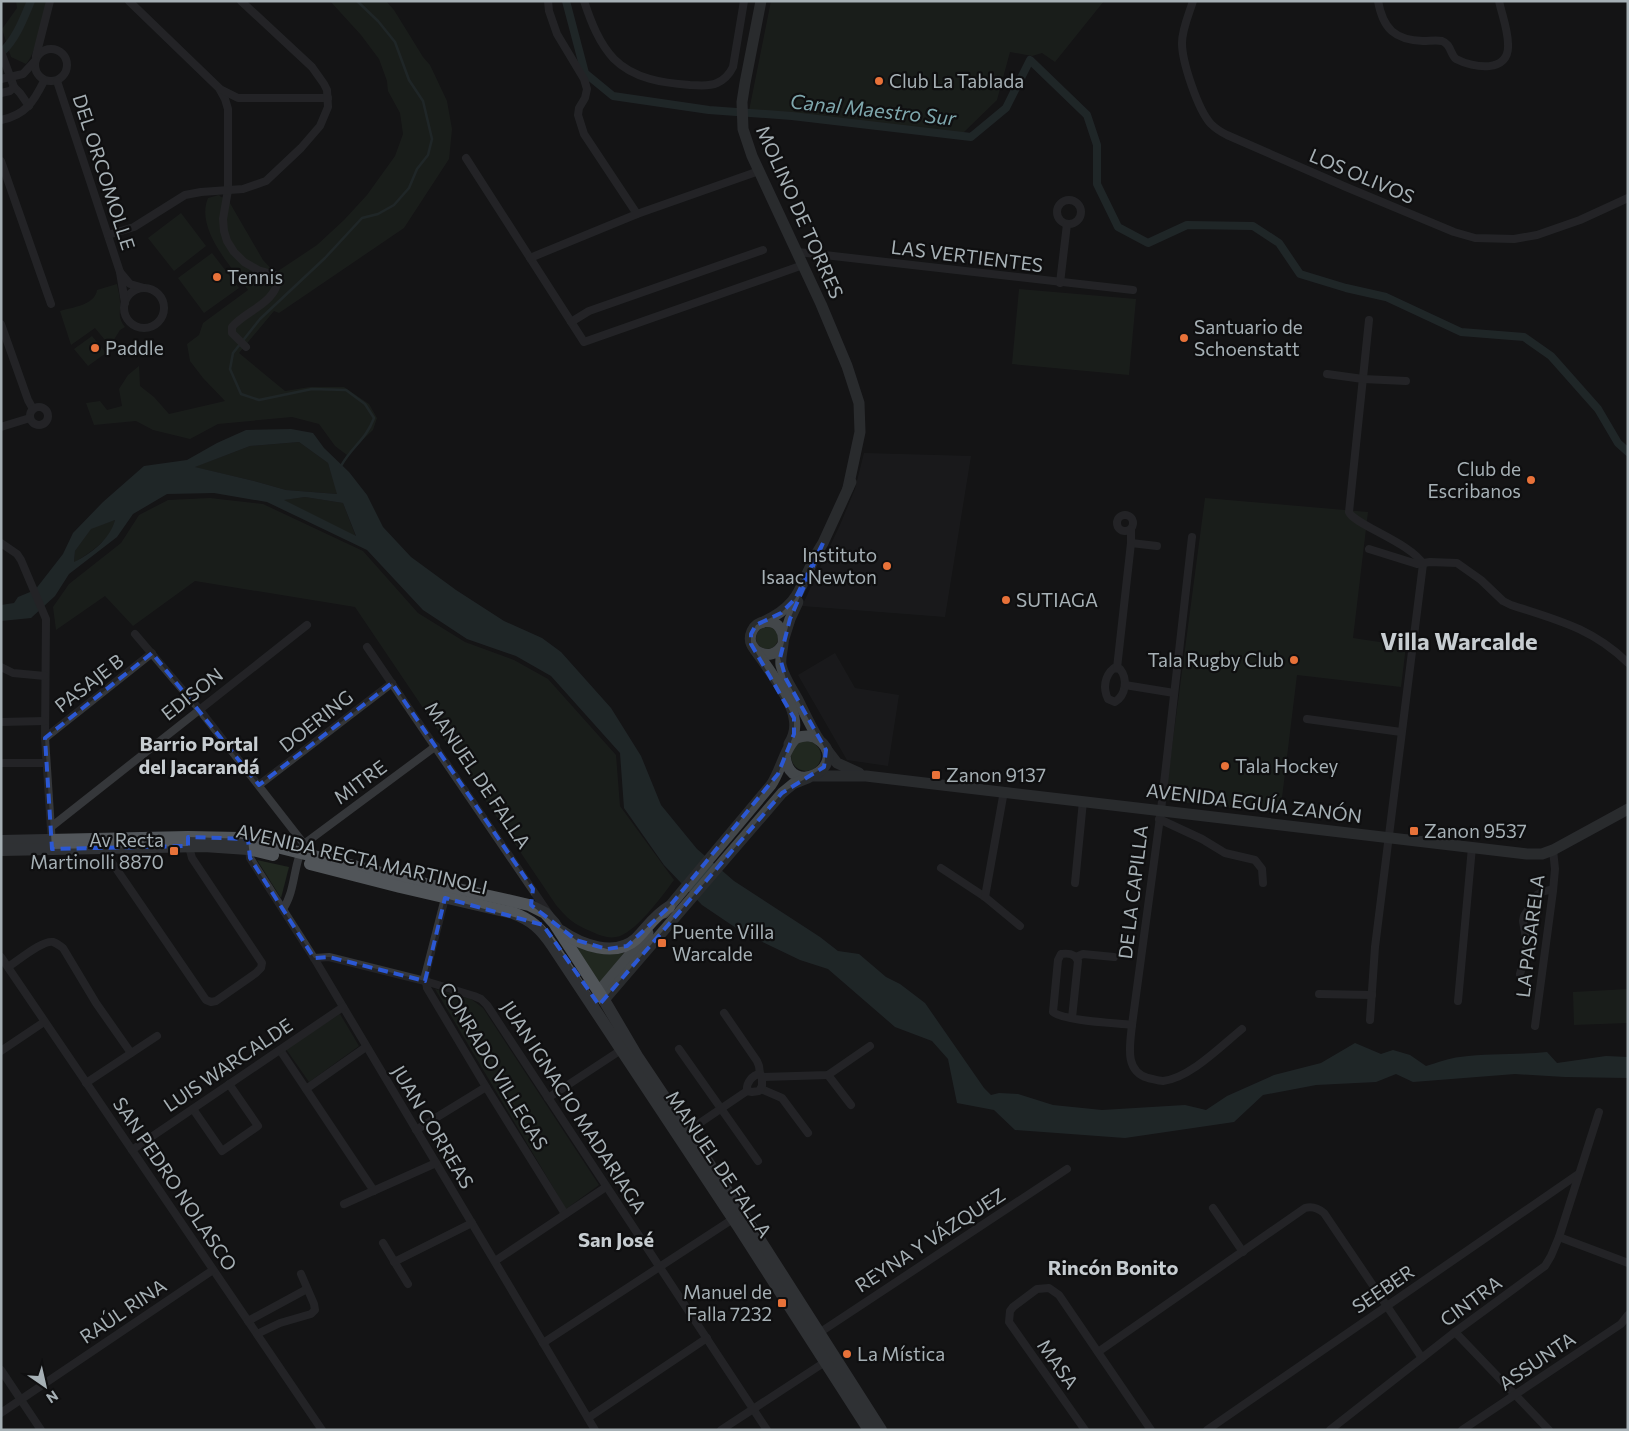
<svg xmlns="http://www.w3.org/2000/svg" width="1629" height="1431" font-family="Commissioner,sans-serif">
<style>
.built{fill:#202122}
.green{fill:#212820}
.water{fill:#2e3c3d;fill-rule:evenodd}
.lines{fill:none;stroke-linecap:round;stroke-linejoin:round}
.stream{stroke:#2e3c3d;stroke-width:2.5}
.canal{stroke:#2e3c3d;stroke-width:8}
.street{stroke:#35373a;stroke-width:8}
.secondary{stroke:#43474a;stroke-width:11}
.primary{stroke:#515559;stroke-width:12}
.marked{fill:none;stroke:#2b58d4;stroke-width:4;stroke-dasharray:10 6;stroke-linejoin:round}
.poi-dot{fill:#e87239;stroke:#0f0f10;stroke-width:2}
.labels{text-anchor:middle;stroke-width:4.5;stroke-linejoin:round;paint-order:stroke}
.poi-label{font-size:19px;fill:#a6b0b5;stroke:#0f0f10;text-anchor:start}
.street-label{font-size:19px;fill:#a6b0b5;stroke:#0f0f10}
.water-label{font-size:20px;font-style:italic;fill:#7fa8ae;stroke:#0f0f10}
.neighbourhood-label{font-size:20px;font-weight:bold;fill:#c7cdd1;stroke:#0f0f10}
.district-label{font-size:24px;font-weight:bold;fill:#c7cdd1;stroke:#0f0f10}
</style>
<rect width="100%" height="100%" fill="#141415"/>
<g class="built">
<path d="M864,453L971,456L945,617L802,606L840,525L855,489Z"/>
<path d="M835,653L855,688L899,695L888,766L847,760L798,675Z"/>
</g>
<g class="green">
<path d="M16,1H46C43,16 36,54 26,64L11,57L2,29L17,8Z"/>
<path d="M330,1H386L394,10L423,57L430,65L447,101L452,129L449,159L404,228L279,313L274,311L239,353L285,391L310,387H344L369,404L377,418L373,430L347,455L335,446L319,424L292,417L218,424L190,439L153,430L136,421L94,425L86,403L100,401L107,410L122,406L119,389L128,375L139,366L140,386L154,397L169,414L225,401L203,378L190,361L187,344L199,335L203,323L248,290C231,266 195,229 208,198L219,195L221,197L227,198L263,260L275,273L317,245L344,220L367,195L395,156L403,134L400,113L388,91L387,81L379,59L361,35Z"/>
<path d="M771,1H1104L1055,62L1042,53L1032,56L1010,52L997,100L963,133L864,124L749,111Z"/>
<path d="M181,213L206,246L174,271L148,238Z"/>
<path d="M212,253L239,288L204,313L178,278Z"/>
<path d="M117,284C118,290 120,296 120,302C121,312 117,316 125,327L120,330L110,346L95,328L71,345L60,311C73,307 95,305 97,290Z"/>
<path d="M1019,289L1136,299L1129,375L1012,364Z"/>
<path d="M92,336L106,353L88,366L74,349Z"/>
<path d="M299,442L328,463L338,494L286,490L254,481L194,467L250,446Z"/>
<path d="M305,497L343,503L356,537L283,500Z"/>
<path d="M210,498L263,504L363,551L418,613L465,642L514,660L548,679L616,755L620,806L674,880C663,895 634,935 616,937C607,939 597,934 590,931C572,923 568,919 556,905L355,607L195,581L133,626L105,596L56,630L53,607L69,584L121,543L139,515L168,500Z"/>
<path d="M1205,498L1368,512L1353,638L1406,646L1401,687L1297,675L1280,814L1165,800Z"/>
<path d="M115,520C110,541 91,551 74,563L75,551L91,528Z"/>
<circle cx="767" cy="638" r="11"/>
<circle cx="806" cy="756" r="15"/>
<path d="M257,860L289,867L281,898Z"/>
<path d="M571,942L609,954L624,953L600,984Z"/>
<path d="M435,989L471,999L483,1008L599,1185L566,1209Z"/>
<path d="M1628,989V1023L1574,1025L1573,992Z"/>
<path d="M340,1014L359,1046L309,1082L286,1049Z"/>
</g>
<path class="water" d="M291,429L313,433L324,448L349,472L367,495L383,527L411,557L456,590L504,621L542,638L561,652L611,708L641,756L661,805L697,849L734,881L820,937L838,951L859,954L886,977L900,984L925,1003L984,1088L991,1095L999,1093L1018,1094L1053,1105L1102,1110L1185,1105L1206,1110L1227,1096L1274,1075L1321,1063L1355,1043L1381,1054L1393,1050L1410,1055L1426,1066C1437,1063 1449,1058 1460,1057C1489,1053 1518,1055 1547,1052L1557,1063L1606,1056L1628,1057V1078L1565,1077L1515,1074L1413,1082L1396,1074L1376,1082L1316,1085L1263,1095L1234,1122L1125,1138L1015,1130L994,1110L957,1103L948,1059L932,1041L895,1027L828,969L800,960L742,932L702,905L664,865L624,808L620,753L551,676L516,656L467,639L423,610L367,550L267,502L214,493L167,494L133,514L117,537L69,574L55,596L31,618L1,621V605L14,603L18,597L35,590L63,554L73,533L103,502L144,466L187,460L217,443L246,430ZM299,442L328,463L337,494L286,490L254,481L195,467L250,446ZM305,497L343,503L356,536L284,500ZM115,520C110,539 91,554 74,562L75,551L91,529Z"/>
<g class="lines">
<path class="stream" d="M341,466C352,446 366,440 374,418L365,404L346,390L312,389L259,400L241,394L230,369L233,353L260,319L325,258L362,218L378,214L394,205L409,188L417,169L428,155L432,139L423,101L409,80L395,42L378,21L357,1"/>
<g class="canal">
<path d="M566,1L585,73L613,96L709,110L792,116L971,137L1006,108L1030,60L1087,115L1097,145V184L1118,227L1148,243L1187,225L1253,226L1279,243L1300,274L1346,288L1386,297L1461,332L1524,337L1551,356L1598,409L1618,443L1628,452"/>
<path d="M1,53C16,39 23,20 31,1"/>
</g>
<g class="street">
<path d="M129,1L219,88L225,99L228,109V190L223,219L224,231L227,241L234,252L244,262L258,270L275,275L278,278C277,303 245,311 232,327V333L246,347"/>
<path d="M548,1L549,11L557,34L584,79L587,89L585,98L579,108L578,115L584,134L637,214"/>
<path d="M584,1C591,22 599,43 614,59C634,79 663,83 690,85C699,85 708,87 717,83C724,80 729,75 733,67L744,1"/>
<path d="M1193,1C1189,14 1182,29 1182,43C1182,62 1198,110 1211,124C1216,129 1221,132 1227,135L1346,187L1454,232L1475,238L1514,239L1537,235L1580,220L1628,198"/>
<path d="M1378,1C1383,29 1395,40 1423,41C1429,41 1437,40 1442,41C1451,44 1450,54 1456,59C1473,68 1510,74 1508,44C1508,30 1502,15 1499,1"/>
<circle cx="51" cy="65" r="16"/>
<path d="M1,52L14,87L20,93L29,106"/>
<path d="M36,56L50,1"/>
<path d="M1,79L23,74L35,61"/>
<path d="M57,81L120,272"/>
<path d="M220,89L238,98H328"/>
<path d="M1,93L10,91L14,87"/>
<path d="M1,120C26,115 34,101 44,81"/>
<path d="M466,158L584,342L803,265"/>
<path d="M1,161L51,304"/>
<circle cx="1069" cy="212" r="12"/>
<path d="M108,235L134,227L185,195L201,192L243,189L266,181L301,148L320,126L328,107L327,90L324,84L312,67L241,1"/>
<path d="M798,252L1133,290"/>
<path d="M530,258L637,214L759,171"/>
<path d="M1060,283L1067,224"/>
<circle cx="144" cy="308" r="20"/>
<path d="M125,303L120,272L130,284L144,288"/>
<path d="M1369,320L1349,512C1353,524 1411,543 1423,564L1375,947L1370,1020"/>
<path d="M571,322L589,311L763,250"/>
<path d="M1,324L28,400L33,409"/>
<path d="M1327,374L1363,379L1406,381"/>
<circle cx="39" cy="416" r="9"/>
<path d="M1,427L30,418"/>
<circle cx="1125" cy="523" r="8"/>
<path d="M1192,537L1161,810L1132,1025C1130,1045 1124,1071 1148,1078C1153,1079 1158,1081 1163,1081C1190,1078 1221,1046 1242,1029"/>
<path d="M1,543L17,554L21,560L46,619L45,738L52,844"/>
<path d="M1131,543L1157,546"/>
<path d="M1369,549L1417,564L1430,562L1457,563L1481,580L1503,601L1511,605C1557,620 1592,628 1628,663"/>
<path d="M135,634L199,709L304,844"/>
<path d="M367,647L549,914"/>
<path d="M1,667L13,673L45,676"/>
<path d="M1114,668L1120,669C1128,679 1126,695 1115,702L1108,699C1103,689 1104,676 1114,668Z"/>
<path d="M1117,668L1131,543V529"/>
<path d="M1125,685L1174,693"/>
<path d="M1307,719L1401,732"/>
<path d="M1,722L45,721"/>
<path d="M45,738L152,653"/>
<path d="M1,763H46"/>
<path d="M259,785L392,683"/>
<path d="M1159,819L1202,839L1225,853L1255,860L1262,869L1263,883"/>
<path d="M51,827L307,625"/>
<path d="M109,844L111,861L206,1000L211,1002L216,1001L256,973L261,968L262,963L192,858L188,843"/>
<path d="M249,848L250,858L314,958L595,1430"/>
<path d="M941,868L985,897L1020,926"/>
<path d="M1075,883L1083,801"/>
<path d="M985,897L1004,791"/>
<path d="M445,898L425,976L427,988L486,1087L565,1214"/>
<path d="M283,909C296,890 293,864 304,844L436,746"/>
<path d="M1,957L322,1430"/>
<path d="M1076,957L1083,954L1114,957"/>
<path d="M314,958L329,957L425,981L474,996L481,999L487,1005L767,1430"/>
<path d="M8,967C18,961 42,940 53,942C57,943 60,946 63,948L96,1003L131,1053"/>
<path d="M1520,974L1525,957L1527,944L1523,921L1524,916L1537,895L1542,892L1553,889"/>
<path d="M1319,994L1372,995"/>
<path d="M1458,1001L1472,847"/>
<path d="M724,1013L757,1061L759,1066L760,1074"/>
<path d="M1072,1018L1078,961C1075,953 1068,953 1061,954L1058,960L1053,1012C1064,1021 1116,1023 1132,1025"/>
<path d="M1535,1026L1553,891L1555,869L1553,850"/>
<path d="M679,1049L758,1161"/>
<path d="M280,1050L374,1191"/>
<path d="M1,1051L44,1022"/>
<path d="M828,1075L851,1105"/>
<path d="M763,1077L828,1075L870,1046"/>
<path d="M86,1083L157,1036"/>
<path d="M306,1089L366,1047"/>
<path d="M761,1089L782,1098L808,1133"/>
<path d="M548,1098L621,1050"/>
<path d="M193,1109L222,1151L258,1126L229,1084"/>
<path d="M416,1130L486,1087"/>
<path d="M688,1131L747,1091L752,1092L759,1091L762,1086V1076L760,1074C752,1075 746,1083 747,1091"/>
<path d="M132,1150L343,1007"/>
<path d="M344,1204L436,1163"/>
<path d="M1213,1208L1243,1252"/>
<path d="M1559,1237L1628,1263"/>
<path d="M383,1243L408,1284"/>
<path d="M495,1261L606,1187"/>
<path d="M394,1262L472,1223"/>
<path d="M248,1321L307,1289"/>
<path d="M1455,1332L1549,1430"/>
<path d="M257,1334L280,1323L311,1314L315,1310L314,1304L301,1274"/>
<path d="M816,1335L1067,1169"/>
<path d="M543,1343L736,1217"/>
<path d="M1098,1352L1305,1208C1312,1206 1318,1208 1324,1213L1422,1358"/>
<path d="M1,1370L41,1430"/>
<path d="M1,1413L213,1270"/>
<path d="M588,1418L707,1338"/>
<path d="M721,1430L828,1360"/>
<path d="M1085,1430L1009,1322L1010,1311L1013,1307L1037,1289L1049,1288L1059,1295L1151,1430"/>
<path d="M1207,1430L1577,1175"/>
<path d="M1330,1430L1455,1332L1545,1266L1551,1256L1559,1237L1599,1112"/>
<path d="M1462,1430L1621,1324L1628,1315"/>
</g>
<g class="secondary">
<path d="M761,1L745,83L742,102L743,129L752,156L821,304L847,366L859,403L860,432L848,488"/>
<path d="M761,623C807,603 799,579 823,543L851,482"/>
<path d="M784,638L790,619L798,602"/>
<path d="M783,644C772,665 743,651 752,631C757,620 773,618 780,628C788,639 779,653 781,665C784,678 792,689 798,700C805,714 811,727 819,740"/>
<path d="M755,650C766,665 792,700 794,718C796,727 794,736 789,744"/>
<path d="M827,750L837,763L859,773"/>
<path d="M813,776H866L1527,854H1542L1553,850L1628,809"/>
<path d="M664,913L771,785C780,773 786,744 797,738C804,735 813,735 819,740C851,765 789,801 785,755"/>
<path d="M599,991L648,933"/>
<path d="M604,1000L782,793L793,784L808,778"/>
</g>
<g class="primary">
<path d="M1,841L188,837L241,838L402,878L438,887L458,889L529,905L545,913L554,923L604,1000L637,1056L758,1237L881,1430"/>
<path d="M1,850L204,846L248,849L273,855"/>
<path d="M310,864L400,887L513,913C532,920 541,929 552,945L738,1226L869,1430"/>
<path d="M561,931C581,945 615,958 636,939C647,928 655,915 669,907"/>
</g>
</g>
<path d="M0 0H1629V1431H0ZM823,543L790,619L780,658L786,679L826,750L824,767L782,793L599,1005L543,925L445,898L425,981L329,957L314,958L250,858L248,839L188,837V846L52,849L45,738L152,653L259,785L392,683L533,889L531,905L576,940L607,949L627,946L669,907L778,774L794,734V718L751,644V634L756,625L781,613L795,599Z" fill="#141415" fill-opacity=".55" fill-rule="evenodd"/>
<path class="marked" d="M823,543L790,619L780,658L786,679L826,750L824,767L782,793L599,1005L543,925L445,898L425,981L329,957L314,958L250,858L248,839L188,837V846L52,849L45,738L152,653L259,785L392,683L533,889L531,905L576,940L607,949L627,946L669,907L778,774L794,734V718L751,644V634L756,625L781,613L795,599Z"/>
<g class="poi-dot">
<circle cx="879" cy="81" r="5"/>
<circle cx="217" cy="277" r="5"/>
<circle cx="1184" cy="338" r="5"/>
<circle cx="95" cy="348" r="5"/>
<circle cx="1531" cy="480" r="5"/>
<circle cx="887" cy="566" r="5"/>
<circle cx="1006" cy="600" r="5"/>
<circle cx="1294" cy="660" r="5"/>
<circle cx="1225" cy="766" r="5"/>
<rect x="931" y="770" width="10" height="10" rx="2.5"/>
<rect x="1409" y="826" width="10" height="10" rx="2.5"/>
<rect x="169" y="846" width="10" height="10" rx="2.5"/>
<rect x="657" y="938" width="10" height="10" rx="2.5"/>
<rect x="777" y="1298" width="10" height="10" rx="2.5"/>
<circle cx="847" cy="1354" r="5"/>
</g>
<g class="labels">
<g class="poi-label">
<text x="889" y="88">Club La Tablada</text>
<text x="227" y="284">Tennis</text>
<text x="1194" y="334">Santuario de<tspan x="1194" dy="22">Schoenstatt</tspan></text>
<text x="105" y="355">Paddle</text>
<text x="1521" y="476" text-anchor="end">Club de<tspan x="1521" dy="22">Escribanos</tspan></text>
<text x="877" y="562" text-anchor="end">Instituto<tspan x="877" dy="22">Isaac Newton</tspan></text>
<text x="1016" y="607">SUTIAGA</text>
<text x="1284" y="667" text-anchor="end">Tala Rugby Club</text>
<text x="1235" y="773">Tala Hockey</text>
<text x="946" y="782">Zanon 9137</text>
<text x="1424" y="838">Zanon 9537</text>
<text x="164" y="847" text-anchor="end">Av Recta<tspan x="164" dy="22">Martinolli 8870</tspan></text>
<text x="672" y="939">Puente Villa<tspan x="672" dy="22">Warcalde</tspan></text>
<text x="772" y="1299" text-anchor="end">Manuel de<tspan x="772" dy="22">Falla 7232</tspan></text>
<text x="857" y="1361">La Mística</text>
</g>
<g class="street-label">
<text transform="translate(104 172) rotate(72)" y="7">DEL ORCOMOLLE</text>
<text transform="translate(1362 176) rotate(23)" y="7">LOS OLIVOS</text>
<text transform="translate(800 212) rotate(66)" y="7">MOLINO DE TORRES</text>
<text transform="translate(967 256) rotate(7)" y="7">LAS VERTIENTES</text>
<text transform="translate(89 683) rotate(-38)" y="7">PASAJE B</text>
<text transform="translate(192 694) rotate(-38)" y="7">EDISON</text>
<text transform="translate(316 721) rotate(-38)" y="7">DOERING</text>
<text transform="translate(478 775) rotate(56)" y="7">MANUEL DE FALLA</text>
<text transform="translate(360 782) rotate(-36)" y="7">MITRE</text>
<text transform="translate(1254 803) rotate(7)" y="7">AVENIDA EGUÍA ZANÓN</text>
<text transform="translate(362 859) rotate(13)" y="7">AVENIDA RECTA MARTINOLI</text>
<text transform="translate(1133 892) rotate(-83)" y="7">DE LA CAPILLA</text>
<text transform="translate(1530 936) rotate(-83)" y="7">LA PASARELA</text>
<text transform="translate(228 1065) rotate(-34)" y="7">LUIS WARCALDE</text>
<text transform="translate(494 1066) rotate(59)" y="7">CONRADO VILLEGAS</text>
<text transform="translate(574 1107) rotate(57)" y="7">JUAN IGNACIO MADARIAGA</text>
<text transform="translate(433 1127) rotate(59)" y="7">JUAN CORREAS</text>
<text transform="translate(719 1164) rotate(56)" y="7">MANUEL DE FALLA</text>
<text transform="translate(175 1184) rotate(56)" y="7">SAN PEDRO NOLASCO</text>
<text transform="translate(930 1240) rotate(-33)" y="7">REYNA Y VÁZQUEZ</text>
<text transform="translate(1383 1289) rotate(-34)" y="7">SEEBER</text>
<text transform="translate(1471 1301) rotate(-36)" y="7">CINTRA</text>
<text transform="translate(123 1311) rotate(-34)" y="7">RAÚL RINA</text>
<text transform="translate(1537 1361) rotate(-34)" y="7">ASSUNTA</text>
<text transform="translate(1058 1364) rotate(55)" y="7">MASA</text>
</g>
<g class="water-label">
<text transform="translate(873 110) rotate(6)" y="7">Canal Maestro Sur</text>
</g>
<g class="neighbourhood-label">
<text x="199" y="751">Barrio Portal<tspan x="199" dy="23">del Jacarandá</tspan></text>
<text x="616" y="1247">San José</text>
<text x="1113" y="1275">Rincón Bonito</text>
</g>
<g class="district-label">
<text x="1459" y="650">Villa Warcalde</text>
</g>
</g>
<rect width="1629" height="1431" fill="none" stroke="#a6b0b5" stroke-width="5"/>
<g transform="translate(45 1386) rotate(146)" stroke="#0f0f10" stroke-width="4" paint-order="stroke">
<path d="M0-4L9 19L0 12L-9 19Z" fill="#a6b0b5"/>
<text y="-8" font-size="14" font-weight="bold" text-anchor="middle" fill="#a6b0b5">N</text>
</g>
</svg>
